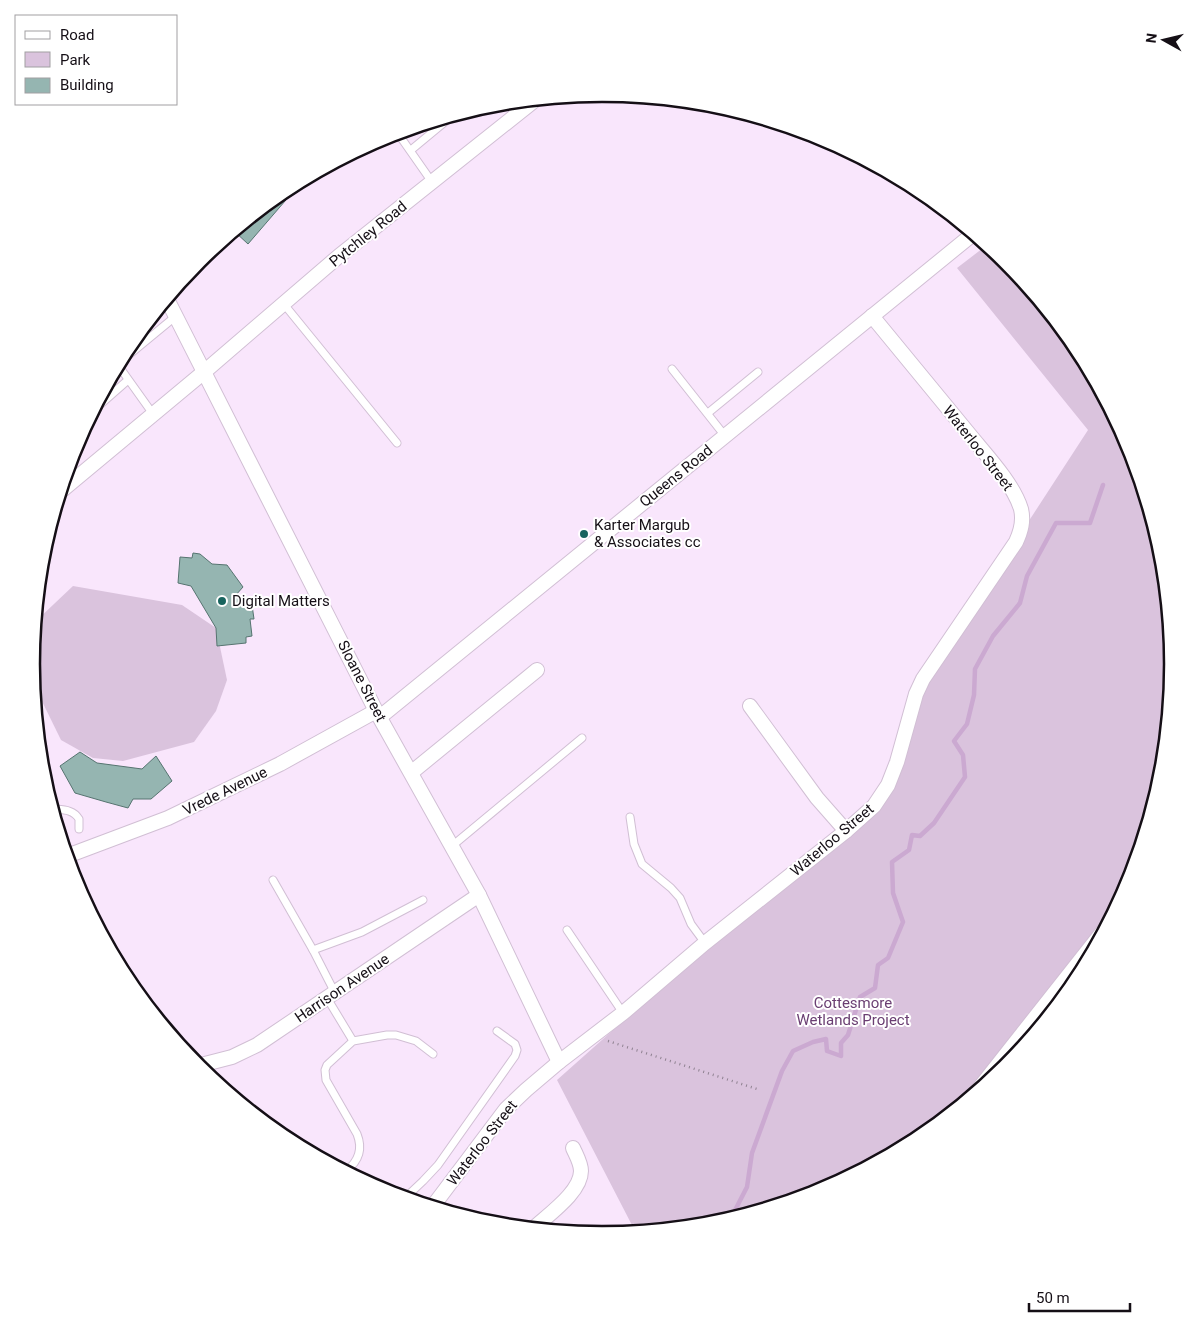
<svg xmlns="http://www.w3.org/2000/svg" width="1204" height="1328" font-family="Roboto,sans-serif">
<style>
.green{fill:#dac3dd}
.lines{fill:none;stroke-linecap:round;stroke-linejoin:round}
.stream{stroke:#cba9d1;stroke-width:4.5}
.building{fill:#95b5b1;stroke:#567470}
.service-casing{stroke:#d1bfd4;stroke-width:9}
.minor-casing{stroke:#d1bfd4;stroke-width:16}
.path{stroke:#8f8291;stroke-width:2.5;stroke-dasharray:1 4;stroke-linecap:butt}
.service{stroke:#fff;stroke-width:7}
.minor{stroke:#fff;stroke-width:14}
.poi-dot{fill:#18645e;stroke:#fff;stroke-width:2}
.labels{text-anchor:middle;stroke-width:4;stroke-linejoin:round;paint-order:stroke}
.street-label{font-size:15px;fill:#150f16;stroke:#fff}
.poi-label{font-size:15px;fill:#150f16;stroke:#fff;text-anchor:start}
.park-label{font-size:15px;fill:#6a3e72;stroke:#fff}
.rim{fill:none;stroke:#150f16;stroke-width:2.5}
</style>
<rect width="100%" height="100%" fill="#f9e6fc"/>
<g class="green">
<path d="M987,245L1006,261L1077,347L1129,446L1162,553L1173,664L1162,776L1129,883L1125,891L956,1108L919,1139L820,1191L713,1224L635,1231L557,1080L886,787L917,693L1088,430L957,268Z"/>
<path d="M73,586L182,605L216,628L227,680L216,711L194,742L123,761L93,758L61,740L33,683L31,664L35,622Z"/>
</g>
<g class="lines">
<path class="stream" d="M731,1218L747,1187L752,1153L782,1071L793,1051L813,1042L826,1039L827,1051L841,1056V1043L848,1035L860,997L875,988L878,965L888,958L903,922L893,893L892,862L909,850L912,835L920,836L934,823L965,777L963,755L954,741L967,724L974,695L975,669L993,636L1020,603L1027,576L1056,523H1090L1103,485"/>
</g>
<g class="building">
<path d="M296,184L298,186L248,244L234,231L285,189Z"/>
<path d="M193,553L200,554L212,564L227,565L243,587L235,596L252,605L254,619H250L252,636L246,637V643L217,646L216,628L191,586L178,583L180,557L192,558Z"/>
<path d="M80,752L97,763L142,769L156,756L172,781L151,799H133L128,808L106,802L75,793L60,766Z"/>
</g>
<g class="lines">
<defs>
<g id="service">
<path d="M397,132L432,182"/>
<path d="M411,150L452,116"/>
<path d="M283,303L397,443"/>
<path d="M119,363L176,316"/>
<path d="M118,365L153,414"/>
<path d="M672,369L725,436"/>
<path d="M95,409L128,380"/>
<path d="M708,413L758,372"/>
<path d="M52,809C63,810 73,809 79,819V829"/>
<path d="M630,817L634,844L642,864L671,888L680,898L691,924L705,943"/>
<path d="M452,846L582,738"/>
<path d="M273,880L313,950L335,993"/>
<path d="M567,930L623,1013"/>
<path d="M313,950L362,932L423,900"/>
<path d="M327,998L353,1041"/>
<path d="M346,1171C359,1161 363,1149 357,1134L326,1080L325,1070L327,1065L353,1041L387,1035H396L416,1041L433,1054"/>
<path d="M405,1198L423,1181L438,1165L515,1056L517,1050L515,1044L497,1031"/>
</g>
<g id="minor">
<path d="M167,299L376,711L479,895L559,1062"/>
<path d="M61,491L204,372L339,256L535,100"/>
<path d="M750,706L817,798L846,831"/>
<path d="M380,717L973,234"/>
<path d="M412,772L537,670"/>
<path d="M67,856L168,818L280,764L376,711"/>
<path d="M197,1066L232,1057L257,1045L479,895"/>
<path d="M977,1091L1104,930"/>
<path d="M433,1206L506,1109L526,1090L559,1062L623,1013L705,943L846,831L874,806L888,785L897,762L916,694L923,679L1016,542C1021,531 1024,521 1021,509C1013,483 986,455 969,434C937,395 904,355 872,316"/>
<path d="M534,1228C549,1214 581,1192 581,1171C581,1163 576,1155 573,1148"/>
</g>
</defs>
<use href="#service" class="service-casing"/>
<use href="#minor" class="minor-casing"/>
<path class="path" d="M608,1041L757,1089"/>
<use href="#service" class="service"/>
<use href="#minor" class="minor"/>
</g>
<g class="poi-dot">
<circle cx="584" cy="534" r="5"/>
<circle cx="222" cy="601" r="5"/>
</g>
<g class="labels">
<g class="street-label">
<text transform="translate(368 234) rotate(-39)" y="5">Pytchley Road</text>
<text transform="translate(978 448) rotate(52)" y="5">Waterloo Street</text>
<text transform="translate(676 476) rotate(-39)" y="5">Queens Road</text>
<text transform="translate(362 681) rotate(63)" y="5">Sloane Street</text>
<text transform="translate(225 791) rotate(-26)" y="5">Vrede Avenue</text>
<text transform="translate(832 840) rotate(-40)" y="5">Waterloo Street</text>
<text transform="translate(342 988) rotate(-34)" y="5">Harrison Avenue</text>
<text transform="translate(482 1143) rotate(-52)" y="5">Waterloo Street</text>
</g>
<g class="poi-label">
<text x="594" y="530">Karter Margub<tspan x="594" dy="17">&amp; Associates cc</tspan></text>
<text x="232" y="606">Digital Matters</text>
</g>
<g class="park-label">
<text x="853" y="1008">Cottesmore<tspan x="853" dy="17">Wetlands Project</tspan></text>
</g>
</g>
<path d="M0 0H1204V1328H0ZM40 664a562 562 0 1 1 1124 0a562 562 0 1 1-1124 0Z" fill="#fff" fill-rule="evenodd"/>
<path class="rim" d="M40 664a562 562 0 1 1 1124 0a562 562 0 1 1-1124 0Z"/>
<rect x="15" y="15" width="162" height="90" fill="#ffffff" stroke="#a19fa2"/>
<rect x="25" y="31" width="25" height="8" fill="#ffffff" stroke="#a19fa2"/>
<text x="60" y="40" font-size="15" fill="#150f16">Road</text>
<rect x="25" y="52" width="25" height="15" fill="#dac3dd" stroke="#a19fa2"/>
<text x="60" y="65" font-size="15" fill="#150f16">Park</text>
<rect x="25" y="78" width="25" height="15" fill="#95b5b1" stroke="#a19fa2"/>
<text x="60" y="90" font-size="15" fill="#150f16">Building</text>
<g transform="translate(1164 40) rotate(278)" stroke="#ffffff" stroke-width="4" paint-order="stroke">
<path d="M0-4L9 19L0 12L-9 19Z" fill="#150f16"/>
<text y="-8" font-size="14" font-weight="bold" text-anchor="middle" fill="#150f16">N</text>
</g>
<path d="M1029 1303v8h101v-8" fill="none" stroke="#150f16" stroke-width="2.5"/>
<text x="1036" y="1303" font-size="15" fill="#150f16" stroke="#ffffff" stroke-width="4" paint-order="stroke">50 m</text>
</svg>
